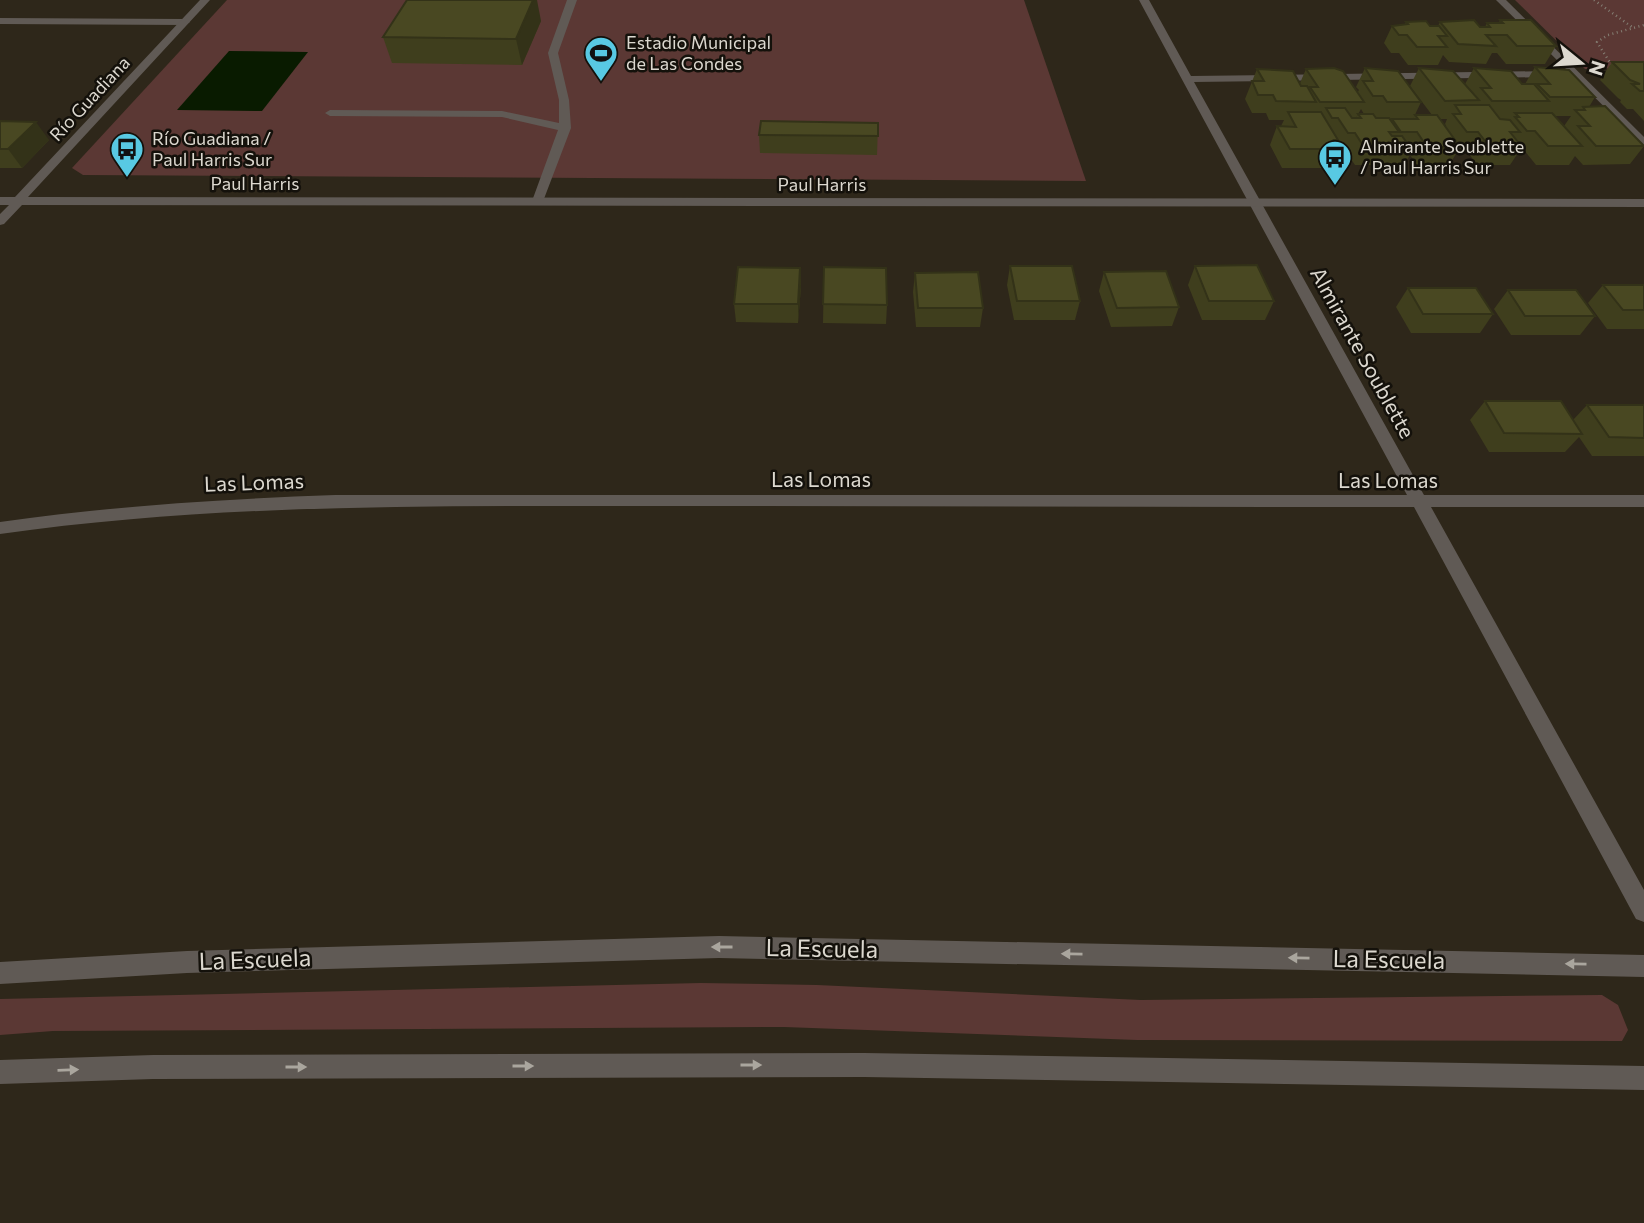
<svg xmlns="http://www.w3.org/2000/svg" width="1644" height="1223" font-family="Commissioner,sans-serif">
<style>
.green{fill:#5b3834}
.water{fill:#091b00}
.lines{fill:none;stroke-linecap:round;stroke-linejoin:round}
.path{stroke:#857f74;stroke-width:2.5;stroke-dasharray:1 3.5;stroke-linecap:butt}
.service{fill:#605a55;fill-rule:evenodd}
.pedestrian{fill:#605a55;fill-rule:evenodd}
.minor{fill:#605a55;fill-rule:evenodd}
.tertiary{fill:#605a55;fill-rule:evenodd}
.wall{fill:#3f3e1d;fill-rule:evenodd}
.shaded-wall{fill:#333218}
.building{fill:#494822;stroke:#333218;stroke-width:2}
.oneway{fill:#aaa69e}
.labels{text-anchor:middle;stroke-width:5;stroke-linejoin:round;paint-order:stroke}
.far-poi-label{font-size:18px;fill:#dcd8cf;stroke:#14110b;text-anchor:start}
.far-street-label{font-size:18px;fill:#dcd8cf;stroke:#14110b}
.street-label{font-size:21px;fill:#dcd8cf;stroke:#14110b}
.near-street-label{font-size:24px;fill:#dcd8cf;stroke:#14110b}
</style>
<rect width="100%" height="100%" fill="#2e271a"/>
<g class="green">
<path d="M227,0H1024L1086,181L83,175L72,168Z"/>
<path d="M1515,0H1644V68L1585,69Z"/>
<path d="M701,983L817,985L1141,1000L1602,995L1618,1005L1628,1030L1622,1041L1137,1040L784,1027L53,1031L0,1035V999Z"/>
</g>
<path class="water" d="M229,51L308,52L262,111L177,110Z"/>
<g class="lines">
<g class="path">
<path d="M1594,0L1632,27"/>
<path d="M1614,69L1597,42L1608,35L1644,25"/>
</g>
<path class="service" d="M567,0H577L558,53L569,100L571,128L542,204L532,201L558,130L502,117L330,116L325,113L330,110L502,111L559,123V100L548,53Z"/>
<path class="pedestrian" d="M1496,0H1506L1644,137V146Z"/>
<g class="minor">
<path d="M1139,0H1149L1191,76L1552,71L1557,74L1552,77L1194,82L1424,495H1644V507H1431L1644,890V922L1636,919L1414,507C1162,507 911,506 660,506C439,506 219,503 0,534V522C111,506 223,499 335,495H1407Z"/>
<path d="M0,18L185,19L190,22L185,25L0,24Z"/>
<path d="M719,936L1644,955V977L719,958L187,973L0,984V962L187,951Z"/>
<path d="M864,1053L1644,1066V1090L864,1077L153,1079L0,1084V1060L153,1055Z"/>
</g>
<path class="tertiary" d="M200,0H210L28,197L1644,199V207L22,205L4,224L0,225V214L9,205H0V197H15Z"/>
</g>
<g class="wall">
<path d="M1500,20L1556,46L1545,64H1506L1497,53H1492L1486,64L1449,62L1443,55L1438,65H1408L1399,53H1391L1384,43L1392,26L1405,24L1406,22L1430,26H1438L1440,22L1485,27L1487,23H1499Z"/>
<path d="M541,21L522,65L392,63L383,37Z"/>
<path d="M1612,62H1644V121L1633,109H1627L1620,102L1621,100L1618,98L1600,80Z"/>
<path d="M1535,67L1595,97L1589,107L1644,146L1630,164L1583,165L1575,156L1569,165H1536L1524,150H1520L1510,165H1477L1467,151H1458L1449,165H1417L1410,155L1402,169H1387L1385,165H1355L1346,152L1339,151L1338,150L1330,168H1282L1270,145L1277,126H1281L1284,120H1269L1266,113H1252L1245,99L1257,69L1300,83L1306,69L1357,93L1359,90L1356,87L1365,68L1421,102L1413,119L1415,115H1432L1410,86L1419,68L1465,84L1474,68L1525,84ZM1361,109L1364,114H1358L1356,118ZM1555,116H1571L1564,126ZM1440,119H1447L1445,124L1446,126V127Z"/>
<path d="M0,121L49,140L22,168H0Z"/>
<path d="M878,123L877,155L760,153L759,135Z"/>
<path d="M1010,266L1080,301L1075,320H1014L1007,285Z"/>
<path d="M1195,266L1274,301L1265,320H1202L1188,285Z"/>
<path d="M824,267L887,305L886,324L823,323Z"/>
<path d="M800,268L801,287L798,323L736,322L734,304Z"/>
<path d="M1104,272L1179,307L1172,326L1111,327L1099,291Z"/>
<path d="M915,273L983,308L980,327H916L913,292Z"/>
<path d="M1603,285H1644V329H1607L1588,303Z"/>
<path d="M1408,288L1493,314L1480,333H1411L1396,307Z"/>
<path d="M1508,290L1595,316L1580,335H1511L1494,309Z"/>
<path d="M1485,401L1573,420L1587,405H1644V456H1592L1579,437L1565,452H1489L1470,420Z"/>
</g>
<g class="shaded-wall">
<path d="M533,0H537L541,21L522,65L516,39Z"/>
<path d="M36,122L49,140L22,168L8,149Z"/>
<path d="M800,268L801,287L798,323V304Z"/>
</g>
<g class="building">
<path d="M407,0H533L516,39L383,37Z"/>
<path d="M1474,20L1480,27H1490L1487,23H1503L1500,20H1531L1556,46H1517L1507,35H1486L1496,46L1458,44L1440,22Z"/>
<path d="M1426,21L1430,26H1439L1447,36H1438L1447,47H1417L1407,35H1399L1392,26L1408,24L1406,22Z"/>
<path d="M1612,62H1644V91H1640L1632,84H1640L1630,80Z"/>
<path d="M1535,67L1569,70L1595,97H1550L1537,84H1550Z"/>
<path d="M1334,68L1343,71L1364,102H1320L1310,87H1318L1306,69Z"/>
<path d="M1365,68L1398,71L1421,102H1387L1383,96H1373L1363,81H1373Z"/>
<path d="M1419,68L1453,71L1479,100L1445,101Z"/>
<path d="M1474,68L1511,71L1522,84H1534L1549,101H1492L1481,88H1491Z"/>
<path d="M1257,69L1293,71L1301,86H1307L1316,102L1276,101L1273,95H1258L1252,81H1264Z"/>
<path d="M1455,105H1489L1500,119L1510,120L1520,132H1510L1522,147L1489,146L1478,132H1467L1453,114H1461Z"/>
<path d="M1605,106L1644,146H1596L1578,126H1590L1575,110H1585L1583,107Z"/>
<path d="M1326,108H1345L1352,118H1361L1358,114H1373L1376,118H1389L1399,132H1389L1392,136H1402L1412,150H1397L1394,146L1364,147L1355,133H1348L1338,118H1332Z"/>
<path d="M1288,112H1321L1338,140H1334L1339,149H1290L1277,126L1296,127Z"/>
<path d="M1515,113H1552L1582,146H1548L1535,131H1527L1515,117H1519Z"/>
<path d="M1415,115H1437L1460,147H1427L1417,132H1401L1392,119H1418Z"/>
<path d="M0,121L36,122L8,149H0Z"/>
<path d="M761,121L878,123V136L759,135Z"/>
<path d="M1257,265L1274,301H1209L1195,266Z"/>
<path d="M1010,266H1072L1080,301H1017Z"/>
<path d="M738,267L800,268L798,304H734Z"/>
<path d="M824,267L886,268L887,305L823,304Z"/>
<path d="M1166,271L1179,307L1117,308L1104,272Z"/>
<path d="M978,272L983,308H918L915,273Z"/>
<path d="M1603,285H1644V310H1623Z"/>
<path d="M1408,288H1476L1493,314H1423Z"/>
<path d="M1508,290H1576L1595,316H1525Z"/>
<path d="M1485,401H1561L1582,434L1504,433Z"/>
<path d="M1587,405H1644V438L1609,437Z"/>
</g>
<defs><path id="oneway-solid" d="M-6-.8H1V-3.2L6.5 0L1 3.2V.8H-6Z" transform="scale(1.75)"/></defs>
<g class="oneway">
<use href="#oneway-solid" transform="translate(722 947) rotate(-180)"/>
<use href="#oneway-solid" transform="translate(1072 954) rotate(-179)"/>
<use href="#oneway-solid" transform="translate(1299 958) rotate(-179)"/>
<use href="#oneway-solid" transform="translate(1576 964) rotate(-179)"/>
<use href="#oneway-solid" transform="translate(751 1065)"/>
<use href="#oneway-solid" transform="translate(523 1066)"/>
<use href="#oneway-solid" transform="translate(296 1067)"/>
<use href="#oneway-solid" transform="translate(68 1070) rotate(-2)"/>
</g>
<defs>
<symbol id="stadium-pin" viewBox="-11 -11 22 30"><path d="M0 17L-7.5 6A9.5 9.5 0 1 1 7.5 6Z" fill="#58c9e3" stroke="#14110b"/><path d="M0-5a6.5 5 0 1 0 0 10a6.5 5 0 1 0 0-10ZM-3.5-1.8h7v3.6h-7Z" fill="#111"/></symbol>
<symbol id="bus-pin" viewBox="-11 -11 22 30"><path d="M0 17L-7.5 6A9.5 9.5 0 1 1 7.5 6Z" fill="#58c9e3" stroke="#14110b"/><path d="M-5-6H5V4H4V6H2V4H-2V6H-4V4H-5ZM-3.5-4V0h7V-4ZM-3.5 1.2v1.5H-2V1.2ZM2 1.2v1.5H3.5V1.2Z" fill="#111"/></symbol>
</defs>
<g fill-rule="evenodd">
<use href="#stadium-pin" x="582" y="34" width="38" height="52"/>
<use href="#bus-pin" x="108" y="130" width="38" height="52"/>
<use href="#bus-pin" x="1316" y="138" width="38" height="52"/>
</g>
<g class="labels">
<g class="far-poi-label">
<text x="626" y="49">Estadio Municipal<tspan x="626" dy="21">de Las Condes</tspan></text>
<text x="152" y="145">Río Guadiana /<tspan x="152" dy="21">Paul Harris Sur</tspan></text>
<text x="1360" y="153">Almirante Soublette<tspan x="1360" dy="21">/ Paul Harris Sur</tspan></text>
</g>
<g class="far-street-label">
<text transform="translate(90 99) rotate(-47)" y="6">Río Guadiana</text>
<text x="255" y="190">Paul Harris</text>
<text x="822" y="191">Paul Harris</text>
</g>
<g class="street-label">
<text transform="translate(1362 353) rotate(61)" y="7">Almirante Soublette</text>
<text x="821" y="487">Las Lomas</text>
<text x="1388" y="488">Las Lomas</text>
<text transform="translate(254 483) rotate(-2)" y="7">Las Lomas</text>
</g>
<g class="near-street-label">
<text transform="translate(822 949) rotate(1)" y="8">La Escuela</text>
<text transform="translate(255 960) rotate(-2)" y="8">La Escuela</text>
<text transform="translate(1389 960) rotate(1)" y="8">La Escuela</text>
</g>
</g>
<g transform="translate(1581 63) rotate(108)" stroke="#14110b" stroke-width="5" paint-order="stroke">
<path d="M0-5L12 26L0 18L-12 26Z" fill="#dcd8cf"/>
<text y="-10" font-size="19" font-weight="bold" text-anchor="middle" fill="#dcd8cf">N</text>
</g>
</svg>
